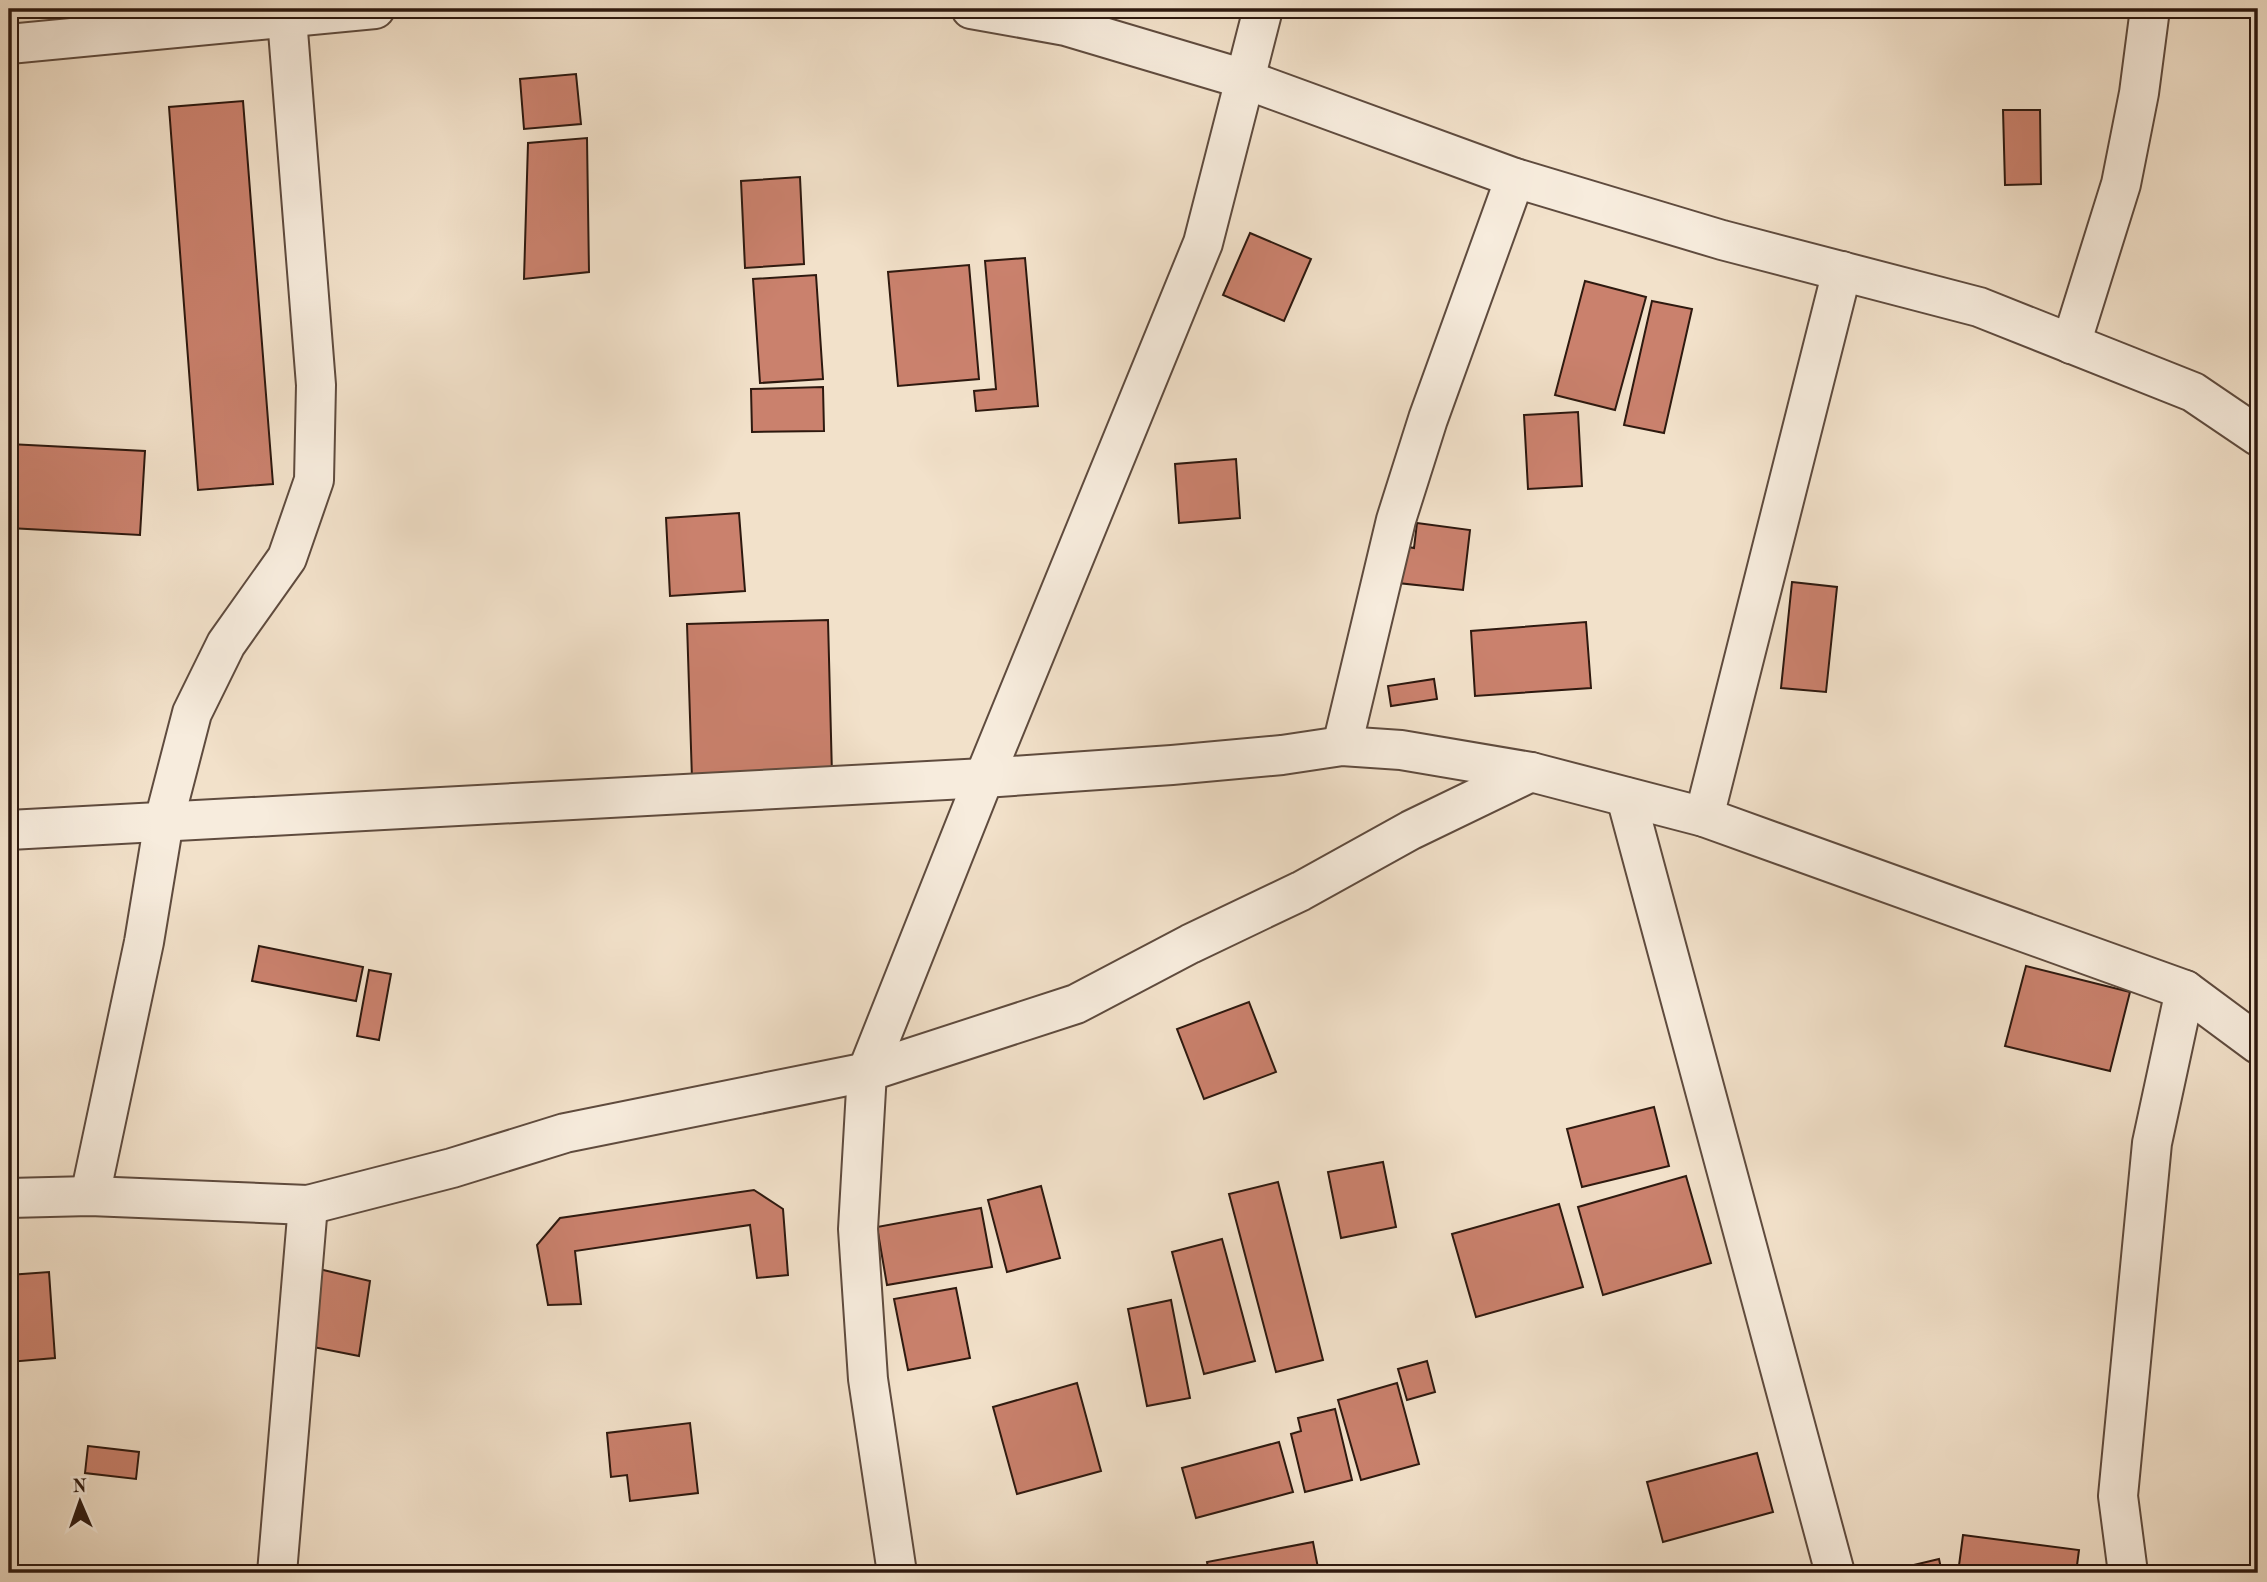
<svg xmlns="http://www.w3.org/2000/svg" width="2267" height="1582" font-family="'Old Standard TT',serif">
<style>
.building{fill:#ca816d;stroke:#2e190f;stroke-width:2}
.lines{fill:none;stroke-linecap:round;stroke-linejoin:round}
.minor-casing{stroke:#5f4b3e;stroke-width:42}
.minor{stroke:#f7ecdd;stroke-width:38}
</style>
<rect width="100%" height="100%" fill="#f2e1ca"/>
<filter id="stains"><feTurbulence type="fractalNoise" baseFrequency=".00286" numOctaves="4"/><feColorMatrix values="0 0 0 0 .2 0 0 0 0 .09 0 0 0 0 .02 0 0 0 .5 -.17"/></filter>
<radialGradient id="worn" r=".72"><stop offset=".6" stop-color="#630" stop-opacity="0"/><stop offset="1" stop-color="#630" stop-opacity=".3"/></radialGradient>
<g class="building">
<path d="M576,74L581,124L524,129L520,79Z"/>
<path d="M243,101L273,484L198,490L169,107Z"/>
<path d="M2003,110H2040L2041,184L2005,185Z"/>
<path d="M587,138L589,272L524,279L528,143Z"/>
<path d="M800,177L804,264L745,268L741,181Z"/>
<path d="M1250,233L1311,259L1284,321L1223,295Z"/>
<path d="M1025,258L1038,406L976,411L974,391L996,389L985,261Z"/>
<path d="M969,265L979,379L898,386L888,272Z"/>
<path d="M816,275L823,379L760,383L753,279Z"/>
<path d="M1585,281L1646,297L1615,410L1555,395Z"/>
<path d="M1652,301L1692,309L1664,433L1624,425Z"/>
<path d="M823,387L824,431L752,432L751,389Z"/>
<path d="M1578,412L1582,486L1528,489L1524,415Z"/>
<path d="M9,444L145,451L140,535L9,528Z"/>
<path d="M1236,459L1240,518L1179,523L1175,464Z"/>
<path d="M739,513L745,591L670,596L666,518Z"/>
<path d="M1417,523L1470,530L1463,590L1398,583L1403,546L1414,548Z"/>
<path d="M1792,582L1837,587L1826,692L1781,688Z"/>
<path d="M828,620L832,775L692,779L687,624Z"/>
<path d="M1586,622L1591,688L1475,696L1471,631Z"/>
<path d="M1434,679L1437,699L1391,706L1388,686Z"/>
<path d="M259,946L363,967L356,1001L252,981Z"/>
<path d="M2026,966L2130,992L2110,1071L2005,1046Z"/>
<path d="M369,970L391,974L379,1040L357,1036Z"/>
<path d="M1249,1002L1276,1072L1204,1099L1177,1029Z"/>
<path d="M1654,1107L1669,1166L1582,1187L1567,1129Z"/>
<path d="M1383,1162L1396,1227L1341,1238L1328,1172Z"/>
<path d="M1686,1176L1711,1263L1603,1295L1578,1207Z"/>
<path d="M1278,1182L1323,1360L1276,1372L1229,1194Z"/>
<path d="M1041,1186L1060,1258L1007,1272L988,1200Z"/>
<path d="M754,1190L783,1209L788,1275L757,1278L750,1225L575,1251L581,1304L548,1305L537,1245L560,1218Z"/>
<path d="M1559,1204L1583,1287L1476,1317L1452,1234Z"/>
<path d="M981,1208L992,1267L887,1285L877,1227Z"/>
<path d="M1222,1239L1255,1361L1204,1374L1172,1252Z"/>
<path d="M319,1269L370,1281L359,1356L308,1346Z"/>
<path d="M49,1272L55,1358L9,1362V1275Z"/>
<path d="M956,1288L970,1358L908,1370L894,1299Z"/>
<path d="M1171,1300L1190,1398L1147,1406L1128,1309Z"/>
<path d="M1427,1361L1435,1392L1407,1400L1398,1369Z"/>
<path d="M1077,1383L1101,1471L1017,1494L993,1407Z"/>
<path d="M1397,1383L1419,1464L1361,1480L1338,1400Z"/>
<path d="M1335,1409L1352,1480L1305,1492L1291,1434L1301,1431L1298,1418Z"/>
<path d="M690,1423L698,1493L630,1501L627,1475L611,1477L607,1433Z"/>
<path d="M1279,1442L1293,1492L1196,1518L1182,1468Z"/>
<path d="M88,1446L139,1452L136,1479L85,1473Z"/>
<path d="M1757,1453L1773,1512L1663,1542L1647,1482Z"/>
<path d="M1963,1535L2079,1550L2076,1573H1958Z"/>
<path d="M1313,1542L1319,1573H1209L1207,1562Z"/>
<path d="M1939,1559L1942,1573H1885L1884,1572Z"/>
</g>
<g class="lines">
<defs>
<g id="minor">
<path d="M971,9L1066,26L1244,79L1515,178L1722,240L1979,307L2193,392L2258,436"/>
<path d="M9,44L375,9"/>
<path d="M2071,344L2121,184L2139,93L2150,9"/>
<path d="M1342,746L1396,520L1428,419L1515,178"/>
<path d="M1626,797L1835,1573"/>
<path d="M1704,817L1842,271"/>
<path d="M9,830L984,778L1172,765L1282,755L1342,746L1401,750L1531,772L1704,817L2185,990L2258,1044"/>
<path d="M90,1196L144,942L164,821L192,713L226,644L287,558L314,480L316,385L287,18"/>
<path d="M9,1198L90,1196L308,1205L452,1168L565,1133L867,1072L1076,1004L1190,944L1301,891L1411,830L1531,772"/>
<path d="M277,1573L308,1205"/>
<path d="M897,1573L868,1379L858,1229L867,1072L984,778L1203,243L1263,9"/>
<path d="M2128,1573L2118,1496L2152,1143L2185,990"/>
</g>
</defs>
<use href="#minor" class="minor-casing"/>
<use href="#minor" class="minor"/>
</g>
<rect width="2267" height="1582" fill="none" stroke="#f2e1ca" stroke-width="35"/>
<rect x="10" y="10" width="2246" height="1561" fill="none" stroke="#2e190f" stroke-width="3.5"/>
<rect x="18" y="18" width="2232" height="1547" fill="none" stroke="#2e190f" stroke-width="2"/>
<g transform="translate(80 1502) rotate(358)" stroke="#f7ecdd" stroke-width="5" paint-order="stroke">
<path d="M0-5L12 26L0 18L-12 26Z" fill="#2e190f"/>
<text y="-10" font-size="19" font-weight="bold" text-anchor="middle" fill="#2e190f">N</text>
</g>
<rect width="100%" height="100%" filter="url(#stains)"/>
<rect width="100%" height="100%" fill="url(#worn)"/>
</svg>
